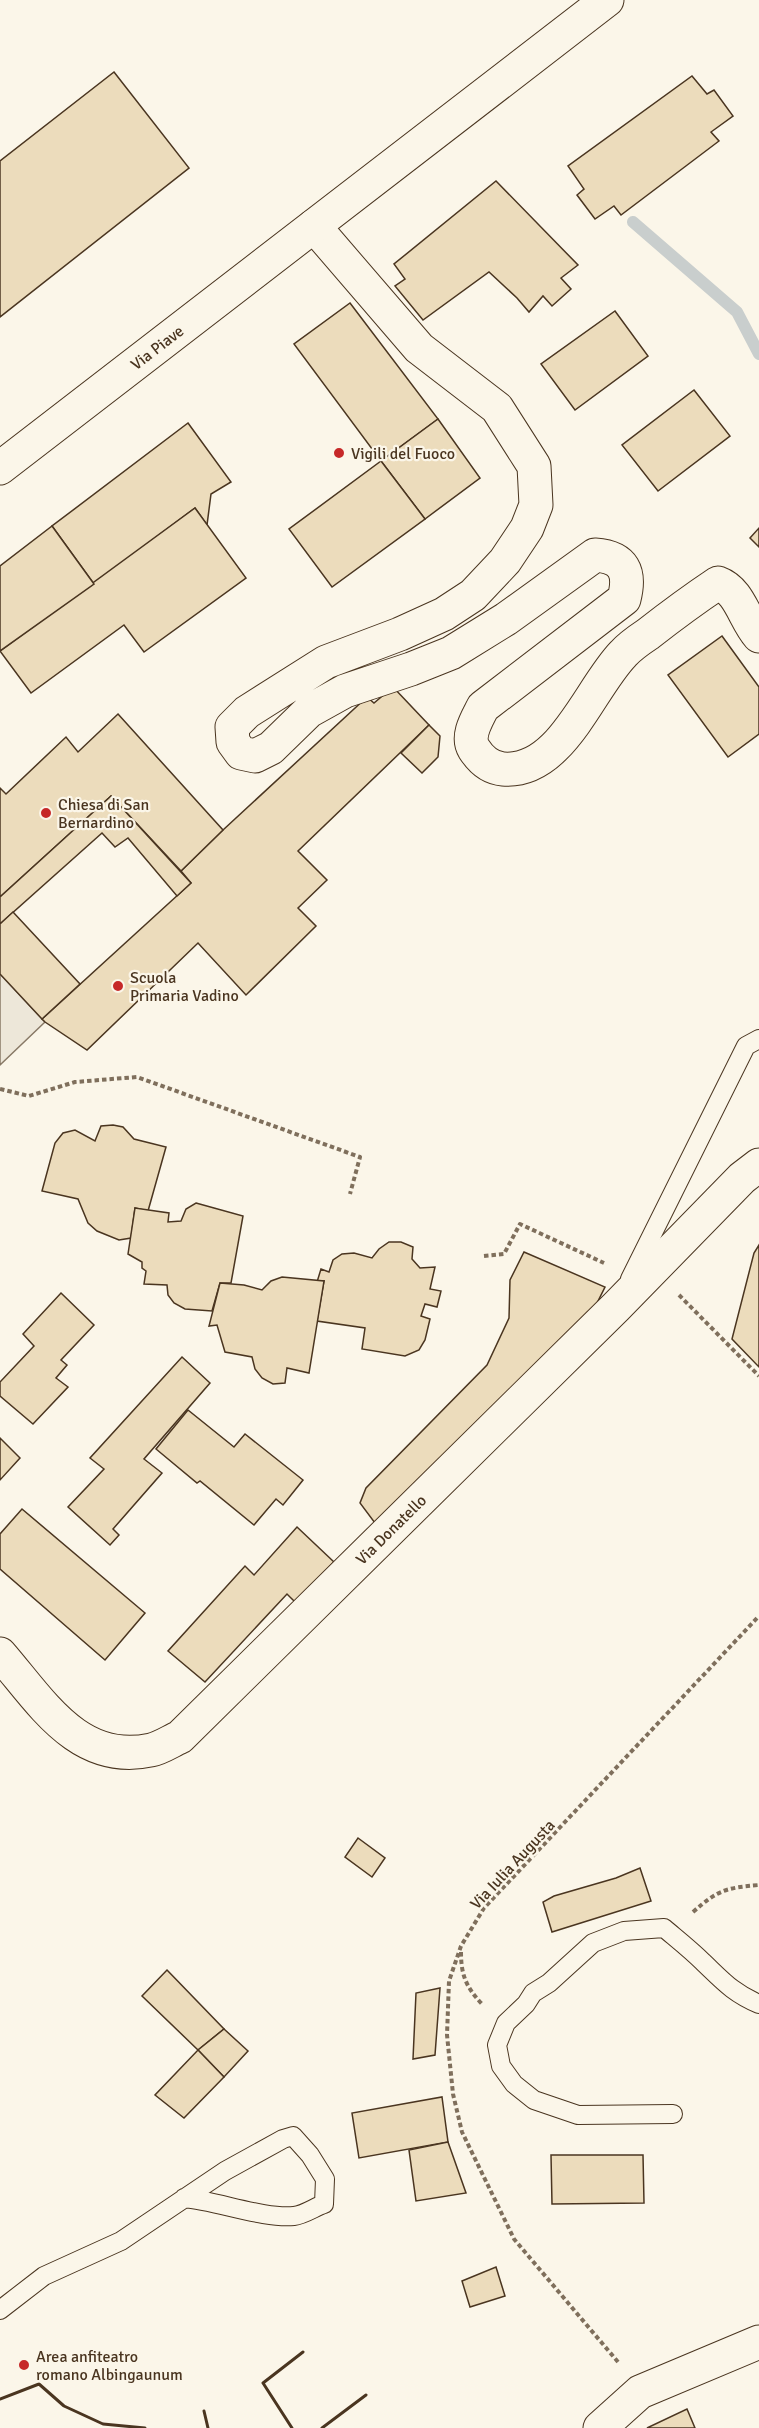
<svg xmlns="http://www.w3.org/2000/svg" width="759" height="2428" font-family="Signika,sans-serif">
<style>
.parking{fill:#ede7d9;stroke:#887966;stroke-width:1.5}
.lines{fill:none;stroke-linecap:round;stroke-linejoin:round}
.stream{stroke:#c9cecd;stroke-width:12}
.building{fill:#ecdcbc;stroke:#4a3520;stroke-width:1.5}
.lane-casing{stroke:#4a3520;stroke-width:20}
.street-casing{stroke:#4a3520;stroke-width:35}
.secondary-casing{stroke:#4a3520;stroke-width:35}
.path{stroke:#7f6f5c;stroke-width:4;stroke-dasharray:4.5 3;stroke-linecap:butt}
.lane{stroke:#fbf6e9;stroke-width:18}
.street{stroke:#fbf6e9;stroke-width:33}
.secondary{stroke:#fbf6e9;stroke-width:33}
.wall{stroke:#4a3520;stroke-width:3}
.poi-dot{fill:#c62828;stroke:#fbf6e9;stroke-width:2}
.labels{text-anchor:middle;stroke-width:4.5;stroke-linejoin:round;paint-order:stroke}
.street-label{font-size:16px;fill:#4a3520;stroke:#fbf6e9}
.poi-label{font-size:16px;fill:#4a3520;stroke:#fbf6e9;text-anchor:start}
</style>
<rect width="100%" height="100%" fill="#fbf6e9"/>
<path class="parking" d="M0,974L45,1022L0,1065Z"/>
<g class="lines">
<path class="stream" d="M633,222L737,312L759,354"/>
</g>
<g class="building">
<path d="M114,72L189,168L0,317V161Z"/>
<path d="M692,76L707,94L714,90L733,116L711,132L719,141L621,215L614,206L595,219L577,195L584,189L568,166Z"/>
<path d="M496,181L578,265L561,278L571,289L552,306L543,296L529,312L517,298L489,272L423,320L395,286L405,279L394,264Z"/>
<path d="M350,303L438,419L381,461L294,344Z"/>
<path d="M615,311L648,356L575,410L541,364Z"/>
<path d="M694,390L730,436L658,491L622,445Z"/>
<path d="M438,419L480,478L425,519L381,461Z"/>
<path d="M188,423L231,482L211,494L207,525L195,508L94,584L52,526Z"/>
<path d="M381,461L425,519L332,587L289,529Z"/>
<path d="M195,508L246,578L144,652L124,625L31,693L0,651Z"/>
<path d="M52,526L94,584L0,651V566Z"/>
<path d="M759,528V547L750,538Z"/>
<path d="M722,636L759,687V734L728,757L668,675Z"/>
<path d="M393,687L429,725L298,851L327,880L298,908L316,926L246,995L198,943L87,1050L45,1022L42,1019L191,883L181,871L223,830L367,697L374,703Z"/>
<path d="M118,714L223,830L181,871L111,796L0,897V788L6,794L66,737L78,752Z"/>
<path d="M429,725L440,736L438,757L422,773L401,753Z"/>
<path d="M111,796L191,883L177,896L128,838L115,847L102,833L0,924V897Z"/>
<path d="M13,912L80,984L42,1019L0,974V924Z"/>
<path d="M113,1125L123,1127L134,1139L166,1147L148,1211L135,1208L131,1238L119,1240L97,1231L88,1223L78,1199L42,1191L55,1143L63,1133L75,1130L95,1141L101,1126Z"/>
<path d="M196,1203L243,1216L231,1283H220L212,1311L185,1309L174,1303L168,1295L167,1285L144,1284L146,1271L142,1268V1262L128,1254L135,1208L169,1213L168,1222L181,1221L186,1209Z"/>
<path d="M389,1242H401L413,1247L412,1259L420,1268L435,1267L430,1289L441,1291L437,1307L425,1304L421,1316L430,1319L425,1340L419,1350L405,1356L362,1349L365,1328L317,1321L324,1281L317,1282L321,1269L329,1272L333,1260L342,1254L354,1253L372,1258L379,1249Z"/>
<path d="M759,1245V1367L732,1339L754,1253Z"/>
<path d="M524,1252L605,1287L596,1305L378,1527L360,1503L366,1488L487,1365L509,1318L510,1280Z"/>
<path d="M282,1277L324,1281L309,1373L287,1368L285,1383L273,1384L262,1378L255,1369L252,1357L225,1352L217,1325L209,1326L220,1283L244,1285L262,1290L271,1281Z"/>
<path d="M61,1293L94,1325L61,1360L67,1365L56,1378L68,1387L33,1424L0,1396V1382L34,1346L23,1334Z"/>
<path d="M182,1357L210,1383L144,1459L162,1473L113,1529L119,1535L110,1545L68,1507L104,1469L90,1458Z"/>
<path d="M188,1410L234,1447L245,1434L303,1480L283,1505L276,1499L254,1525L200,1481L197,1483L156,1449Z"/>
<path d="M0,1438L20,1458L0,1480Z"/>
<path d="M22,1509L145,1613L105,1660L0,1569V1534Z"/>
<path d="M297,1527L334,1562L296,1603L287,1594L205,1682L168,1651L245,1566L254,1575Z"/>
<path d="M358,1838L385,1858L372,1877L345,1857Z"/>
<path d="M640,1868L651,1901L552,1932L543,1902L554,1896L616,1878Z"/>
<path d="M167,1970L224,2029L198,2050L142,1996Z"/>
<path d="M440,1988L435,2055L413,2059L416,1993Z"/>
<path d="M224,2029L248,2051L224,2077L198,2050Z"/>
<path d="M198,2050L224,2077L184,2118L155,2095Z"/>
<path d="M442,2097L448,2142L359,2158L352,2113Z"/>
<path d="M448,2142L466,2193L416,2201L409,2150Z"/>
<path d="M551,2155H643L644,2203L552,2204Z"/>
<path d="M496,2267L505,2296L470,2307L462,2281Z"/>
<path d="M687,2409L695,2428H647Z"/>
</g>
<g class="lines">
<defs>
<g id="lane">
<path d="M630,1279L746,1046L759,1039"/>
<path d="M673,2114L578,2115L534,2100L514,2084L501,2066L497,2045L506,2023L526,2004L533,1993L549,1983L593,1943L624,1931L664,1928C677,1939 691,1950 703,1962C723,1981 733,1993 759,2004"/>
<path d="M0,2310L44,2276L121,2241L225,2171L283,2139L293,2136L310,2155L325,2179L324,2204C315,2207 304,2215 294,2216C264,2219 217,2201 184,2198"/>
</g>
<g id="street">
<path d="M314,226L419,348L497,408L534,466L536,505L527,528L505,561L473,595L444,614L400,634L326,662L247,712L232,727L233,742L241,753L255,756L271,748L309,711L345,691L411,669L451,653L506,619L595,555C624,557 631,572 624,599L483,707C477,719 466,736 474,749C481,760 491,768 503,769C561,774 589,689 623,654C630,646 639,640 648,634C671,616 694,599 718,583C740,591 744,619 759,636"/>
<path id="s1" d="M0,1654C41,1701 78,1766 151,1750C161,1748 171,1741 180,1737L616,1307L742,1178L759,1165"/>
<path d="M600,2428L640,2392L759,2342"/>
</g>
<g id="secondary">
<path id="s2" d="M0,468L607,0"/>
</g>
</defs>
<use href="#lane" class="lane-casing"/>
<use href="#street" class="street-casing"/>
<use href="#secondary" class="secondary-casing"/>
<g class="path">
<path d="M0,1089L29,1096L75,1082L137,1077L360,1157L350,1194"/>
<path d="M484,1256L504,1254L520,1224L604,1263"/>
<path d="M679,1295L759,1376"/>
<path d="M693,1912C718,1890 725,1888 759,1885"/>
<path d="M461,1952C461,1975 466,1987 482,2004"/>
<path d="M618,2362L514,2239L462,2132L453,2094L447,2035L449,1981L461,1946L484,1908L759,1616"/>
</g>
<use href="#lane" class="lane"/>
<use href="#street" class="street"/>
<use href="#secondary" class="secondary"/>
<g class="wall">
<path d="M0,2399L39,2384L64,2406L103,2424L145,2428"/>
<path d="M204,2411L208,2428"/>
<path d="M292,2428L263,2383L303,2352"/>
<path d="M322,2428L366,2395"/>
</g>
</g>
<g class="poi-dot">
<circle cx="339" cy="453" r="6"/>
<circle cx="46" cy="813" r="6"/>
<circle cx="118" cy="986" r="6"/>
<circle cx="24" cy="2365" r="6"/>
</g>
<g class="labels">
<g class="street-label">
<text dy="6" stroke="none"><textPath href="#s2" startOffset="198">Via Piave</textPath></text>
<text dy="6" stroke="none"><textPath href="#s1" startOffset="518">Via Donatello</textPath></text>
<text transform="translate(512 1864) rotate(-47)" y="6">Via Iulia Augusta</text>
</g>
<g class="poi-label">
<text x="351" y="459">Vigili del Fuoco</text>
<text x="58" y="810">Chiesa di San<tspan x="58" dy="18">Bernardino</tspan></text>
<text x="130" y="983">Scuola<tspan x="130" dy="18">Primaria Vadino</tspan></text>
<text x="36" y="2362">Area anfiteatro<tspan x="36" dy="18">romano Albingaunum</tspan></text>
</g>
</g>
</svg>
